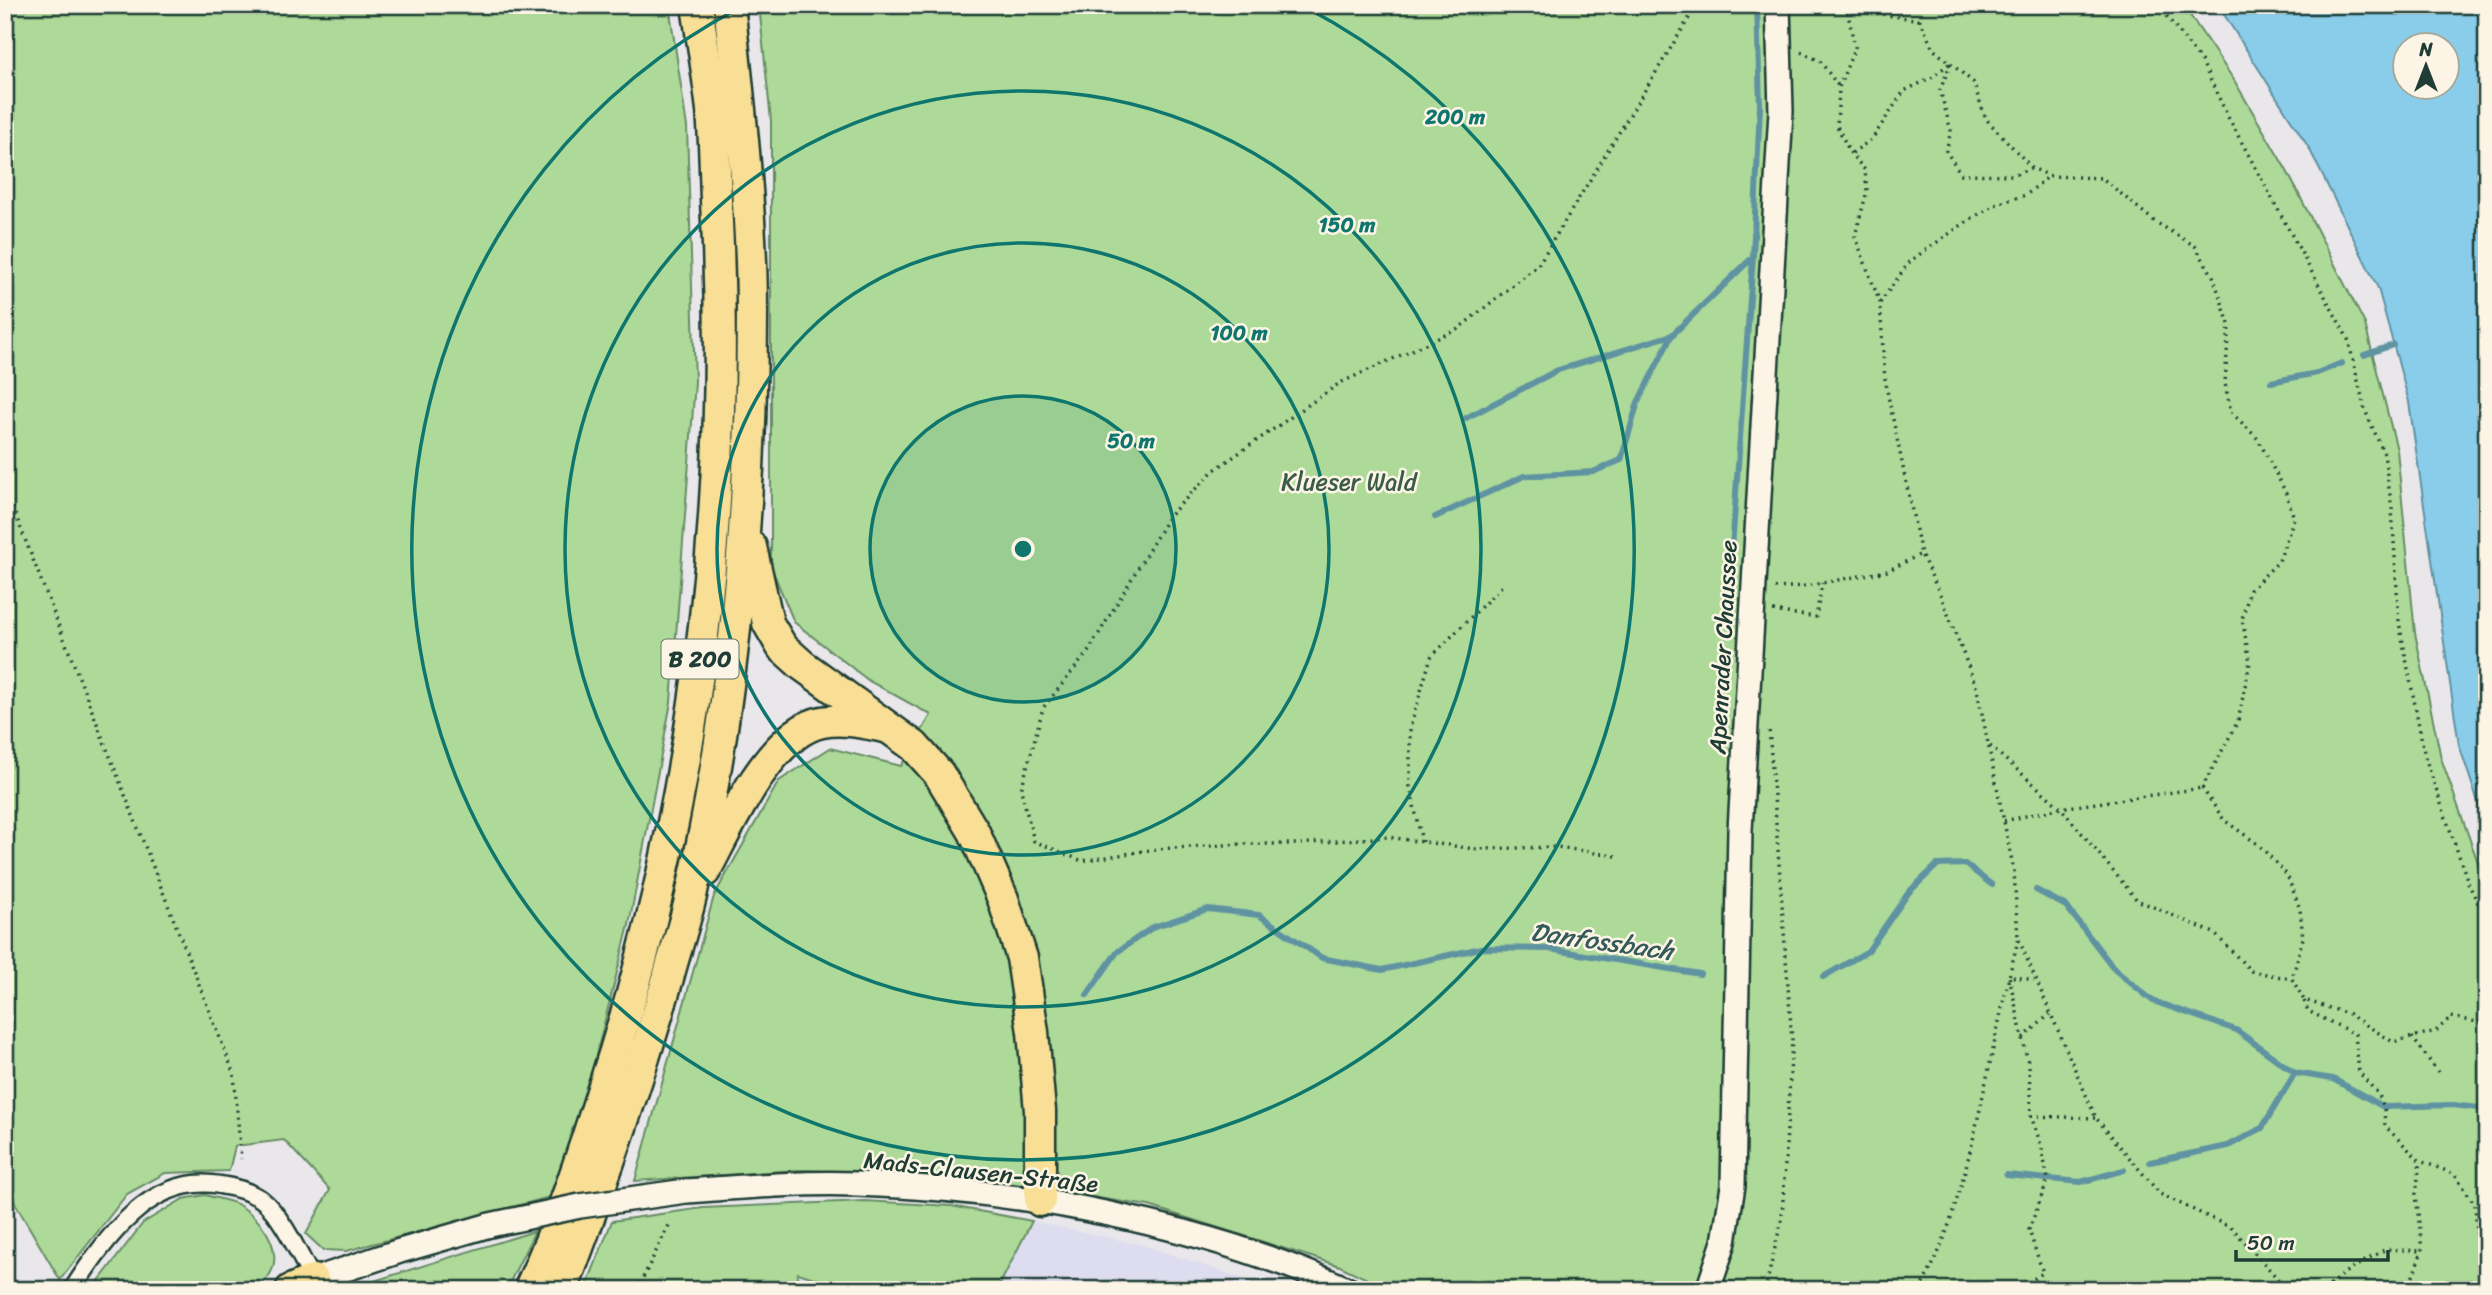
<svg xmlns="http://www.w3.org/2000/svg" width="2492" height="1295" font-family="Sriracha,sans-serif">
<style>
.built{fill:#ddddef}
.green{fill:#adda98;stroke:#668c66;stroke-width:2}
.water{fill:#8acdeb;stroke:#5f93a2;stroke-width:2;fill-rule:evenodd}
.lines{fill:none;stroke-linecap:round;stroke-linejoin:round}
.stream{stroke:#5f93a2;stroke-width:6}
.street-casing{stroke:#1f3d34;stroke-width:21}
.secondary-casing{stroke:#1f3d34;stroke-width:28}
.highway-casing{stroke:#1f3d34;stroke-width:35}
.path{stroke:#1f3d34;stroke-width:3.5;stroke-dasharray:2 5;stroke-linecap:butt}
.street{stroke:#fcf5e5;stroke-width:16}
.secondary{stroke:#fcf5e5;stroke-width:23}
.highway{stroke:#f9df96;stroke-width:30}
.secondary-bridge-casing{stroke:#1f3d34;stroke-width:28;stroke-linecap:butt}
.secondary-bridge{stroke:#fcf5e5;stroke-width:23}
.ring{fill:none;stroke:#0f766e;stroke-width:3.5}
.labels{text-anchor:middle;stroke-width:5;stroke-linejoin:round;paint-order:stroke}
.shield{fill:#fcf5e5;stroke:#617469;stroke-width:2}
.shield-label{font-size:23px;font-weight:bold;fill:#1f3d34}
.park-label{font-size:24px;fill:#3b5c48;stroke:#fcf5e5}
.street-label{font-size:24px;fill:#1f3d34;stroke:#fcf5e5}
.water-label{font-size:26px;font-style:italic;fill:#345a59;stroke:#fcf5e5}
.centre{fill:#0f766e;stroke:#fcf5e5;stroke-width:3.5}
.ring-label{font-size:21px;text-anchor:middle;font-weight:bold;fill:#0f766e;stroke:#fcf5e5;stroke-width:5;stroke-linejoin:round;paint-order:stroke}
</style>
<rect width="100%" height="100%" fill="#eae7eb"/>
<filter id="ink" filterUnits="userSpaceOnUse"><feTurbulence type="fractalNoise" baseFrequency=".0143" numOctaves="2"/><feDisplacementMap in="SourceGraphic" scale="14" xChannelSelector="R" yChannelSelector="G"/><feConvolveMatrix kernelMatrix="1 2 1 2 8 2 1 2 1" color-interpolation-filters="sRGB"/></filter>
<g filter="url(#ink)">
<g class="built">
<path d="M1032,1221L1143,1245L1277,1290H997Z"/>
<path d="M797,1273L854,1290H795Z"/>
</g>
<g class="green">
<path d="M5,5H669L687,127L695,382L671,702L629,925L561,1194L346,1251L323,1250L306,1234L330,1190L284,1140L235,1146L229,1171L165,1173L127,1194L60,1280L5,1186Z"/>
<path d="M759,5H2183L2234,80L2287,171L2365,324L2397,450L2415,633L2441,758L2487,888V1290H1390L1340,1266L1149,1206L951,1175L798,1170L635,1181L714,896L779,781L830,748L901,766L931,715L869,681L794,622L771,567V121Z"/>
<path d="M205,1195C215,1198 228,1200 237,1204C269,1222 294,1267 253,1290H92L143,1223L183,1199Z"/>
<path d="M864,1201L951,1206L1032,1221L997,1290H854L798,1273L795,1290H585L612,1221L703,1208Z"/>
<path d="M535,1231L506,1290H345Z"/>
</g>
<path class="water" d="M2218,5H2487V829L2459,745L2409,402L2378,288L2309,148ZM2404,46H2446V88H2404Z"/>
<g class="lines">
<g class="stream">
<path d="M2364,355L2393,345"/>
<path d="M2271,382L2317,373L2342,363"/>
<path d="M1466,418L1558,370L1672,335"/>
<path d="M1435,517L1524,476L1593,472L1621,460L1638,402L1672,335L1753,257"/>
<path d="M1729,590L1753,257L1760,106L1757,5"/>
<path d="M2036,890L2066,906L2115,970L2153,1001L2236,1030L2295,1073L2333,1079L2384,1107L2453,1105L2487,1109"/>
<path d="M1823,977L1868,951L1909,892L1937,865L1965,864L1992,885"/>
<path d="M1087,995L1117,952L1153,927L1208,909L1259,915L1322,958L1382,970L1481,948L1549,949L1700,974"/>
<path d="M2150,1162L2228,1146L2262,1128L2295,1073"/>
<path d="M2006,1175L2081,1182L2124,1170"/>
</g>
<defs>
<path id="street" d="M72,1290C105,1239 151,1173 220,1185C234,1187 249,1191 261,1199C282,1215 300,1256 313,1280"/>
<g id="secondary">
<path d="M686,1191C743,1187 800,1182 857,1184C1022,1189 1198,1223 1349,1290"/>
<path d="M313,1280L400,1251L490,1225"/>
<path d="M1708,1290L1724,1242L1733,1186L1740,830L1781,111L1778,5"/>
</g>
<g id="highway">
<path d="M751,547L768,623L782,647L802,665L914,746L939,774L974,832L1003,899L1022,958L1033,1032L1040,1111V1201"/>
<path d="M705,871C728,828 770,732 822,722C844,718 864,723 886,727"/>
<path d="M291,1290L313,1280"/>
<path d="M529,1290C559,1226 581,1158 602,1092C695,809 731,519 717,222C715,184 715,147 712,110C708,75 702,40 697,5"/>
<path d="M562,1290C601,1187 638,1084 668,978C675,951 685,923 691,896C733,706 752,508 752,314C752,211 740,107 729,5"/>
</g>
</defs>
<use href="#street" class="street-casing"/>
<use href="#secondary" class="secondary-casing"/>
<use href="#highway" class="highway-casing"/>
<g class="path">
<path d="M1846,5L1855,47L1839,87L1837,126L1851,154L1865,170L1867,191L1855,236L1880,303L1885,381L1921,554L1941,596L1977,689L2014,871L2018,938L2096,1118L2160,1194L2232,1228L2288,1290"/>
<path d="M1849,5L1886,15L1920,20"/>
<path d="M1922,5L1920,20L1933,49L1973,82L1986,119L2032,168L2050,176L2102,178L2154,221L2195,246L2213,276L2229,324L2225,383L2231,412L2258,439L2285,491L2294,518L2279,561L2250,590L2242,619L2250,662L2238,721L2202,788"/>
<path d="M2158,5L2202,62L2228,117L2348,339L2365,410L2384,454L2392,509L2399,622L2425,757L2469,885L2487,921"/>
<path d="M1801,52L1820,61L1839,87"/>
<path d="M1951,63L1940,90L1951,131L1946,151L1961,174L2013,175L2032,168"/>
<path d="M1852,153L1872,139L1904,91L1931,78L1949,64"/>
<path d="M1880,303L1910,261L1969,220L1999,203L2026,195L2049,176"/>
<path d="M5,488L234,1074L241,1159"/>
<path d="M1775,588L1805,586L1887,571L1921,554"/>
<path d="M1773,611L1816,617L1822,583"/>
<path d="M1990,746L2061,808L2137,900L2214,933L2251,971L2292,979"/>
<path d="M2202,788L2224,820L2259,845L2287,875L2300,909L2303,938L2292,979L2304,1000L2349,1014L2393,1042L2436,1031L2451,1017L2487,1024"/>
<path d="M2004,821L2061,808L2202,788"/>
<path d="M1422,842L1410,787V728L1431,657L1505,583"/>
<path d="M1616,856L1557,847L1476,849L1387,837L1297,844H1243L1156,849L1082,861L1034,841L1021,790L1043,708L1088,652L1169,516L1213,471L1340,383L1458,329L1538,265L1697,5"/>
<path d="M2304,1001L2308,1011L2355,1034L2359,1072L2379,1095L2384,1107L2385,1126L2420,1161L2455,1174L2475,1205L2481,1290"/>
<path d="M2412,1037L2438,1072"/>
<path d="M2023,1038L2050,1014"/>
<path d="M2031,1116L2095,1118"/>
<path d="M637,1290L671,1221"/>
<path d="M1765,1290L1782,1218L1792,1040L1769,728"/>
<path d="M1919,1290C1946,1247 1959,1193 1972,1144C1988,1076 2001,1007 2018,940"/>
<path d="M2016,1290L2043,1273L2029,1230L2048,1179L2041,1145L2031,1116L2029,1067L2009,976L2034,980"/>
<path d="M2324,1290L2344,1273L2386,1249L2421,1251"/>
<path d="M2408,1290L2422,1251L2416,1194L2420,1161"/>
</g>
<use href="#street" class="street"/>
<use href="#secondary" class="secondary"/>
<use href="#highway" class="highway"/>
<defs>
<path id="secondary-bridge" d="M490,1225L580,1206L686,1191"/>
</defs>
<use href="#secondary-bridge" class="secondary-bridge-casing"/>
<use href="#secondary-bridge" class="secondary-bridge"/>
</g>
</g>
<circle cx="1023" cy="549" r="153" fill="#0f766e" fill-opacity=".12"/>
<g class="ring">
<circle cx="1023" cy="549" r="153"/>
<circle cx="1023" cy="549" r="306"/>
<circle cx="1023" cy="549" r="458"/>
<path d="M1305 7A611 611 0 1 1 741 7"/>
</g>
<g class="labels">
<rect class="shield" x="661.5" y="639.5" width="77" height="39" rx="5"/>
<g class="shield-label">
<text x="700" y="667">B 200</text>
</g>
<g class="park-label">
<text x="1349" y="490">Klueser Wald</text>
</g>
<g class="street-label">
<text transform="translate(1723 647) rotate(-87)" y="8">Apenrader Chaussee</text>
<text transform="translate(981 1172) rotate(6)" y="8">Mads-Clausen-Straße</text>
</g>
<g class="water-label">
<text transform="translate(1602 941) rotate(8)" y="9">Danfossbach</text>
</g>
</g>
<circle cx="1023" cy="549" r="10" class="centre"/>
<g class="ring-label">
<text x="1455" y="124">200 m</text>
<text x="1347" y="232">150 m</text>
<text x="1239" y="340">100 m</text>
<text x="1131" y="448">50 m</text>
</g>
<rect width="2492" height="1295" fill="none" stroke="#fcf5e5" stroke-width="28"/>
<rect x="14" y="14" width="2464" height="1267" fill="none" stroke="#1f3d34" stroke-width="2.5" filter="url(#ink)"/>
<g transform="translate(2426 66)"><circle r="33" fill="#fcf5e5" stroke="#a4ab9e" stroke-width="2"/>
<path d="M0-5L12 26L0 18L-12 26Z" fill="#1f3d34"/>
<text y="-10" font-size="19" font-weight="bold" text-anchor="middle" fill="#1f3d34">N</text>
</g>
<path d="M2236 1250v10h152v-10" fill="none" stroke="#1f3d34" stroke-width="3.5"/>
<text x="2247" y="1250" font-size="21" fill="#1f3d34" stroke="#fcf5e5" stroke-width="5" paint-order="stroke">50 m</text>
</svg>
